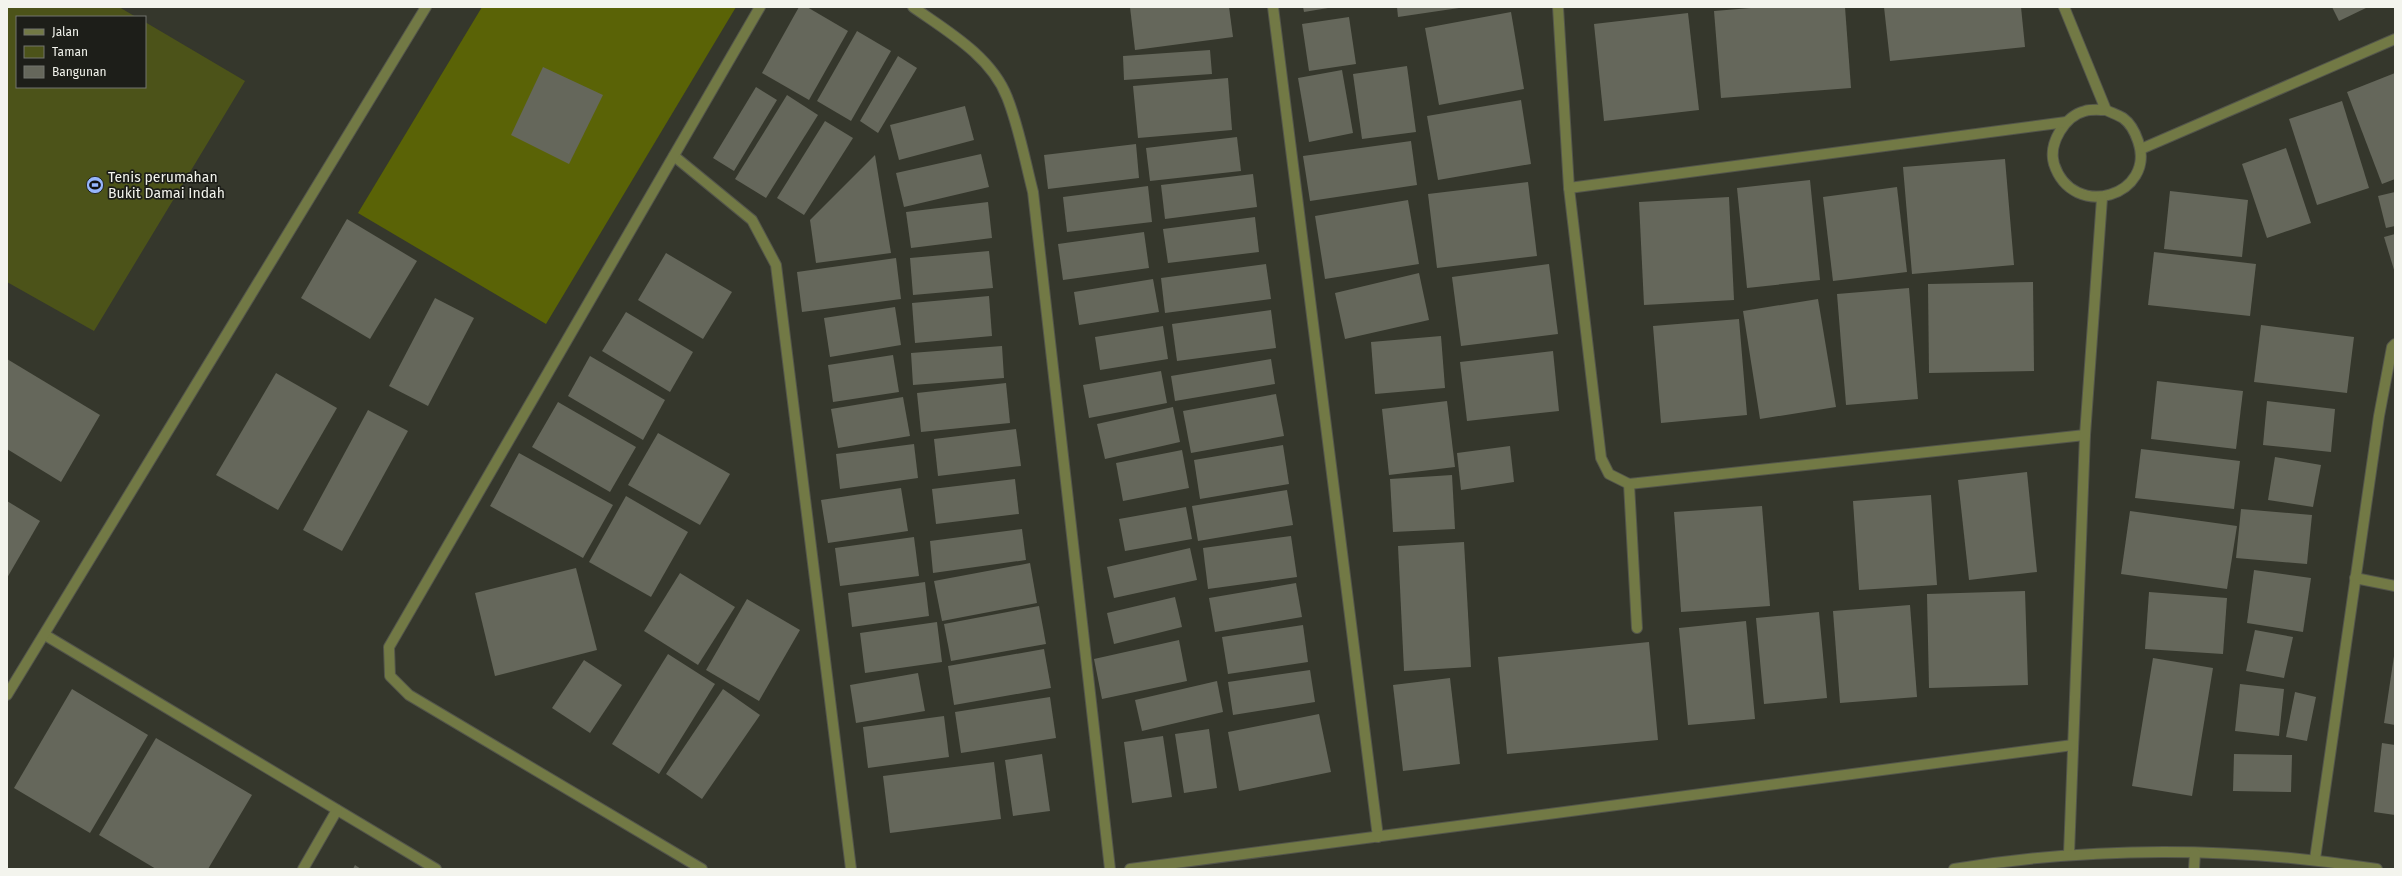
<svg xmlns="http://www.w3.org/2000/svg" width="2402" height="876" font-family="'Fira Sans',sans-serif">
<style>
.green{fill:#4c5319}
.forest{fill:#5a6306}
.building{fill:#65675b}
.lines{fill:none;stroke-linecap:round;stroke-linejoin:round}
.service-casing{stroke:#53554b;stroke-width:12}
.minor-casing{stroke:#53554b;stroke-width:12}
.service{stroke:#727945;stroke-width:10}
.minor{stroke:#727945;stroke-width:10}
.labels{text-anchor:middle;stroke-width:3.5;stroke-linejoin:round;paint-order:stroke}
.poi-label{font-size:14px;fill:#f3f4ed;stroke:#1d1e19;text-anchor:start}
</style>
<rect width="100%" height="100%" fill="#35372c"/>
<path class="green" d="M7,7H119L136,17H17V87H145V22L245,81L94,331L7,282Z"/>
<path class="forest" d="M482,7H736L546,324L358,213Z"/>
<g class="building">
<path d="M799,7H807L848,31L809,100L762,73Z"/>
<path d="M1130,7H1229L1233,37L1135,50Z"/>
<path d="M1303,7H1328V8L1304,12Z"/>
<path d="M1397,7H1459V8L1398,17Z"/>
<path d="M1763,7H1845L1851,88L1721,98L1714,11Z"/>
<path d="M1884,7H2021L2025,47L1890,61Z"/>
<path d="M2332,7H2368L2339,21Z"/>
<path d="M1511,12L1524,89L1439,105L1425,28Z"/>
<path d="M1688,13L1699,110L1604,121L1594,24Z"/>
<path d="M1349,17L1356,64L1309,71L1302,24Z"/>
<path d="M857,31L891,51L851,121L817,101Z"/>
<path d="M1210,50L1212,74L1124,80L1123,56Z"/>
<path d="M898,56L917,68L878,133L860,121Z"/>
<path d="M1407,66L1416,132L1362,139L1353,74Z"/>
<path d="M543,67L603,95L569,164L511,135Z"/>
<path d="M1342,70L1353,133L1309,142L1298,78Z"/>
<path d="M2395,73V179L2382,184L2347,92Z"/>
<path d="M1228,78L1232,130L1138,138L1133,86Z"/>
<path d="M756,87L777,100L734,171L713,158Z"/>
<path d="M787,95L818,115L766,198L735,179Z"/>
<path d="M1521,100L1531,164L1438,180L1427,116Z"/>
<path d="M2342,101L2369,188L2317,205L2289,119Z"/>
<path d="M965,106L974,140L899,160L890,125Z"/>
<path d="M825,121L853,138L804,215L777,198Z"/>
<path d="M1237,137L1241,171L1150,181L1146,148Z"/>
<path d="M1411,141L1417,185L1310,201L1303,156Z"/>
<path d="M1136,144L1139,178L1048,189L1044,155Z"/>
<path d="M2286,148L2311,223L2267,238L2242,164Z"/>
<path d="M981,154L989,187L904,207L896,173Z"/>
<path d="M875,155L891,253L816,263L810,220Z"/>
<path d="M2005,159L2014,265L1912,274L1903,167Z"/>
<path d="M1253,174L1257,207L1165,219L1161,185Z"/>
<path d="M1810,180L1820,280L1747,288L1737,188Z"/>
<path d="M1528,182L1537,256L1437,268L1428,194Z"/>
<path d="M1148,186L1152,222L1067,232L1063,197Z"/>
<path d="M1897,187L1907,272L1833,281L1823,197Z"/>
<path d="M2170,191L2248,200L2242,257L2164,249Z"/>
<path d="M2395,192V226L2386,228L2378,196Z"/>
<path d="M1729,197L1734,300L1644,305L1639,202Z"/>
<path d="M1408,200L1419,264L1325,279L1315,216Z"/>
<path d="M988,202L992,238L911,248L906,212Z"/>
<path d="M1255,217L1259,252L1168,263L1163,229Z"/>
<path d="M347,219L417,261L370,339L301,298Z"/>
<path d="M1144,232L1149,268L1063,280L1058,244Z"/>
<path d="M2395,234V273L2384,237Z"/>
<path d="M989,251L993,288L913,295L910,258Z"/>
<path d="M2154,252L2256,264L2250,316L2148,305Z"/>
<path d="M666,253L732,292L703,339L638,300Z"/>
<path d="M896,258L901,299L802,312L797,272Z"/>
<path d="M1266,264L1271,299L1165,313L1161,278Z"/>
<path d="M1549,264L1558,334L1461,346L1452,277Z"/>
<path d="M1419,273L1429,320L1345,339L1335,293Z"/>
<path d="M1153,279L1159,312L1079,325L1074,292Z"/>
<path d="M2033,282L2034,371L1929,373L1928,284Z"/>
<path d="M1909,288L1918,399L1846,405L1837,294Z"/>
<path d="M989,296L992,336L915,343L912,303Z"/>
<path d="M435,298L474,318L428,406L389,386Z"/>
<path d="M1818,299L1836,407L1760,419L1743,311Z"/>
<path d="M895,307L901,345L830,357L824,318Z"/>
<path d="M1271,310L1276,348L1177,361L1172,324Z"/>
<path d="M626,312L693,352L670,392L602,351Z"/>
<path d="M1739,319L1747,415L1661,423L1653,326Z"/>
<path d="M2261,325L2354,337L2347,393L2254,382Z"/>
<path d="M1163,326L1168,359L1100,370L1095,337Z"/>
<path d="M1441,336L1445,388L1375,394L1371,342Z"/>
<path d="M1002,346L1004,378L913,385L911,353Z"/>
<path d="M1553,351L1559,411L1467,421L1460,362Z"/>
<path d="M893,355L899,392L833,402L828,365Z"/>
<path d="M590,356L665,400L643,440L568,396Z"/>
<path d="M7,359L100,415L61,482L7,449Z"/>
<path d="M1271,359L1275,384L1175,401L1171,376Z"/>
<path d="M1161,371L1167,403L1089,418L1083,385Z"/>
<path d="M276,373L337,408L278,510L216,475Z"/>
<path d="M2157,381L2243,391L2236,449L2151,439Z"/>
<path d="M1006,383L1010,423L921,432L917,393Z"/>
<path d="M1276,394L1284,436L1191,453L1183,411Z"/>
<path d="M903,397L910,436L838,448L831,409Z"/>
<path d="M1447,401L1455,467L1389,475L1382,409Z"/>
<path d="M2267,401L2335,409L2331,452L2263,445Z"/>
<path d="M558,402L636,447L610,492L532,447Z"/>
<path d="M1173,407L1180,442L1105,459L1097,424Z"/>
<path d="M368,410L408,431L342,551L303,530Z"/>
<path d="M1016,429L1021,466L938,476L934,439Z"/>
<path d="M658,433L730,474L700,525L628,485Z"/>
<path d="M914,444L918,478L840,489L836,454Z"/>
<path d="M1283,445L1289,484L1200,499L1194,460Z"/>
<path d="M1510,446L1514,482L1461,490L1457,453Z"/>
<path d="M2141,449L2240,461L2234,509L2135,498Z"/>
<path d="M1182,450L1189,488L1123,501L1116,463Z"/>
<path d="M519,453L613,505L583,558L490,506Z"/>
<path d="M2275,457L2321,465L2313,507L2268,500Z"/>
<path d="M2027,472L2037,572L1969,580L1958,480Z"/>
<path d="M1452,475L1455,529L1393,532L1390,479Z"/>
<path d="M1015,479L1019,514L936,524L932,489Z"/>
<path d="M901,488L908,531L828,543L821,500Z"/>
<path d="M1287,490L1293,525L1198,541L1192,506Z"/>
<path d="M1931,495L1937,585L1859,590L1853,501Z"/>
<path d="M626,496L688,532L651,597L589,562Z"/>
<path d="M7,501L40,521L7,578Z"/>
<path d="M1762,506L1770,606L1681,612L1674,512Z"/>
<path d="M1186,507L1192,539L1125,551L1119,519Z"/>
<path d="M2241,509L2312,515L2307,564L2236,558Z"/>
<path d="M2130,511L2237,526L2227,589L2121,574Z"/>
<path d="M1022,529L1026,560L933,573L930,541Z"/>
<path d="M1291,536L1297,577L1208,589L1203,548Z"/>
<path d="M914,537L919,576L840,586L835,548Z"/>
<path d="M1464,542L1471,667L1404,671L1398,546Z"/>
<path d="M1190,548L1197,580L1114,598L1107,567Z"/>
<path d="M1030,563L1037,603L942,621L934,581Z"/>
<path d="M576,568L597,650L495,676L475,593Z"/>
<path d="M2254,570L2311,578L2303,632L2247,623Z"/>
<path d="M680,573L735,607L698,665L644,631Z"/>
<path d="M925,582L929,616L852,627L848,593Z"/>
<path d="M1296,583L1302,617L1215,632L1209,598Z"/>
<path d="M2025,591L2028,685L1929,688L1927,594Z"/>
<path d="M2149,592L2227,598L2223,654L2145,649Z"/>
<path d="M1175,597L1182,627L1114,644L1107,613Z"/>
<path d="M747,599L800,630L759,701L706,670Z"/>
<path d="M1910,605L1917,697L1840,703L1833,611Z"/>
<path d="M1039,606L1046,644L951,661L944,624Z"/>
<path d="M1819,612L1827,698L1764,704L1756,618Z"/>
<path d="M1746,621L1755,719L1688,725L1679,628Z"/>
<path d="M937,622L942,662L865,673L860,633Z"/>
<path d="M1303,625L1308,662L1228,674L1222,637Z"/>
<path d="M2255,630L2293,637L2284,678L2246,671Z"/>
<path d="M1179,640L1187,681L1102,699L1094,659Z"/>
<path d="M1649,642L1658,740L1507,754L1498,657Z"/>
<path d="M1044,649L1051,688L954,705L948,666Z"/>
<path d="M668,654L715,684L659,774L612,744Z"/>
<path d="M2394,656H2395V725L2384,723Z"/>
<path d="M2153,658L2213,668L2192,796L2132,786Z"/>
<path d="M584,660L622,685L590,733L552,708Z"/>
<path d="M1310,670L1315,702L1233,715L1228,682Z"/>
<path d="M918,673L925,711L856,723L850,685Z"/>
<path d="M1450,678L1460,764L1403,771L1393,685Z"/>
<path d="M1217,681L1223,712L1142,731L1135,700Z"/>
<path d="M2240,684L2284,689L2279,736L2235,731Z"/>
<path d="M72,689L148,735L90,833L14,788Z"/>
<path d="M723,689L760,715L702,799L666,774Z"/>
<path d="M2295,692L2316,697L2307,741L2286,737Z"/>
<path d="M1050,697L1056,738L961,753L955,712Z"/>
<path d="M1319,714L1331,772L1239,791L1228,732Z"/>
<path d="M944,716L949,757L868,768L863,727Z"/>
<path d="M1209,729L1217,788L1184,793L1175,734Z"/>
<path d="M1163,736L1172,797L1132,803L1124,742Z"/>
<path d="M156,738L252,795L208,869H156L99,835Z"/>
<path d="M2382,743L2395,745V815L2374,812Z"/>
<path d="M1042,754L1050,811L1013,816L1005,760Z"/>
<path d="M2234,754L2292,755L2291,792L2233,791Z"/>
<path d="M994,762L1001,819L890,833L883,776Z"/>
<path d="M355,865L361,869H353Z"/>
</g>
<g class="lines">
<defs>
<path id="service" d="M1629,484L1637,628"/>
<g id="minor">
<path d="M913,7C947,31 991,56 1007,97C1019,127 1025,161 1033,192L1110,869"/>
<path d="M1273,7L1378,837"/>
<path d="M1558,7L1569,188L1601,458L1609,474L1629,484L2085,435"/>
<path d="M2064,7L2106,110C2112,113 2118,115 2123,118C2130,123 2135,132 2138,141C2157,195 2073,222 2054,164C2048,143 2065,116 2085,111C2091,109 2100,110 2106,110"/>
<path d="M2141,149L2395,39"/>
<path d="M674,156L752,220L776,265L851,869"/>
<path d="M1569,188L2066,122"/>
<path d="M2355,578L2395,586"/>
<path d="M45,635L436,869"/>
<path d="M7,695L426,7"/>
<path d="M2069,854L2085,435L2102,198"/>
<path d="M2315,859L2379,416L2392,347L2395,344"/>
<path d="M303,869L337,810"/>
<path d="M702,869L409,695L390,676L389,647L760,7"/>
<path d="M1130,869L2073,745"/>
<path d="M1954,869C2093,846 2238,847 2377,869"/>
<path d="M2194,869L2195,853"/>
</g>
</defs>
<use href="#service" class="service-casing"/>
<use href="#minor" class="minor-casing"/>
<use href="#service" class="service"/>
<use href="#minor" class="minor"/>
</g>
<defs>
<symbol id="stadium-disc" viewBox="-11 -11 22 22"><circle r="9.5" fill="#96b6fd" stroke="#1d1e19"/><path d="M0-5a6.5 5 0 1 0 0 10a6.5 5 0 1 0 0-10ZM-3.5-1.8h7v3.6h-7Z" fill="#111"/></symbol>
</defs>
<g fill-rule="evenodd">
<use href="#stadium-disc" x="85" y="175" width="20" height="20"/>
</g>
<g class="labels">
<g class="poi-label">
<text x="108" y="182">Tenis perumahan<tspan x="108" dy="16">Bukit Damai Indah</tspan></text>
</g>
</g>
<rect width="2402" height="876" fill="none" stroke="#f3f4ed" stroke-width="16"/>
<rect x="16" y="16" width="130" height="72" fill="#1d1e19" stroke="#73746e"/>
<rect x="24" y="29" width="20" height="6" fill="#727945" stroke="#73746e"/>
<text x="52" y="36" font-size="12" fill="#f3f4ed">Jalan</text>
<rect x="24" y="46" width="20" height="12" fill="#4c5319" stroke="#73746e"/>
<text x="52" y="56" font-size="12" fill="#f3f4ed">Taman</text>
<rect x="24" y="66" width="20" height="12" fill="#65675b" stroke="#73746e"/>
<text x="52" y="76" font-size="12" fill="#f3f4ed">Bangunan</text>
</svg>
